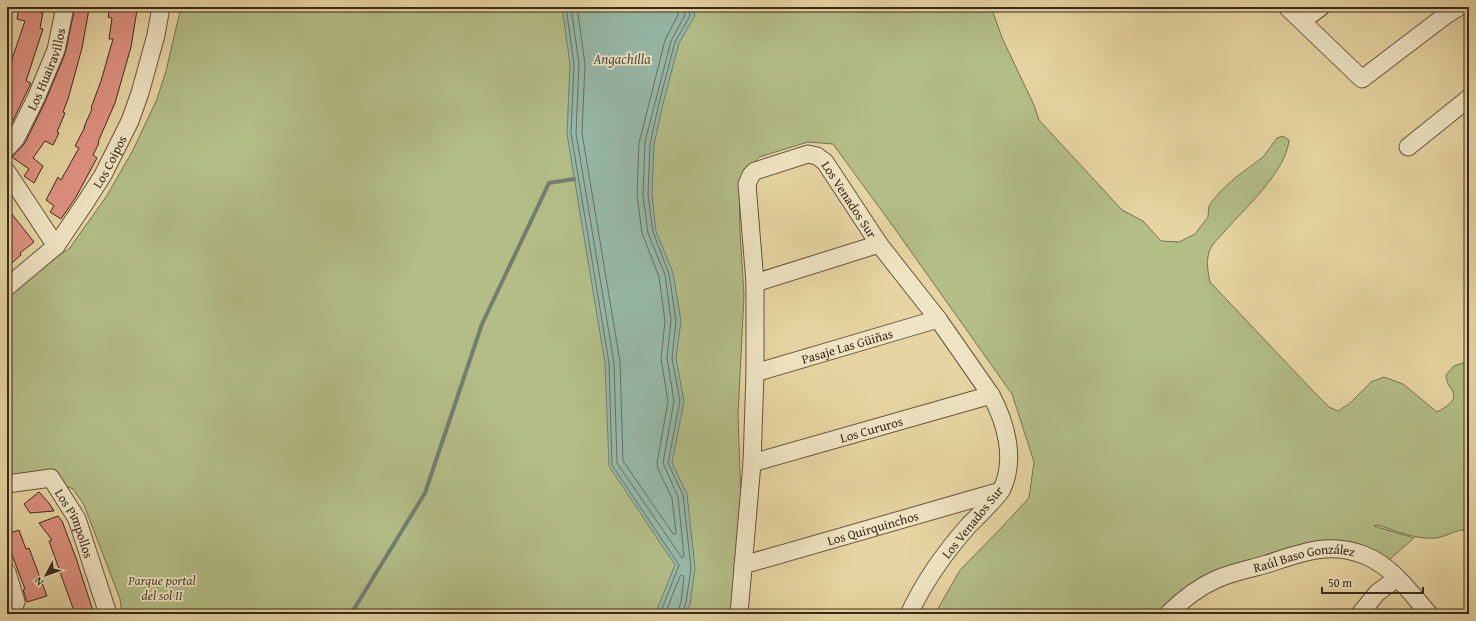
<svg xmlns="http://www.w3.org/2000/svg" width="1476" height="621" font-family="'Gentium Book Plus',serif">
<style>
.green{fill:#b3bd86;stroke:#777352}
.water{fill:#96b8a7;stroke:#727f70}
.lines{fill:none;stroke-linecap:round;stroke-linejoin:round}
.shore{stroke:#687062;stroke-width:1}
.stream{stroke:#727f70;stroke-width:4}
.building{fill:#df9181;stroke:#3b291d}
.minor-casing{stroke:#66543e;stroke-width:19}
.minor{stroke:#efe4c3;stroke-width:17}
.labels{text-anchor:middle;stroke-width:3.5;stroke-linejoin:round;paint-order:stroke}
.street-label{font-size:13px;fill:#3b291d;stroke:#efe4c3}
.park-label{font-size:13px;font-style:italic;fill:#534732;stroke:#efe4c3}
.water-label{font-size:14px;font-style:italic;fill:#524d40;stroke:#efe4c3}
</style>
<rect width="100%" height="100%" fill="#e6d5a2"/>
<filter id="stains"><feTurbulence type="fractalNoise" baseFrequency=".005" numOctaves="4"/><feColorMatrix values="0 0 0 0 .2 0 0 0 0 .09 0 0 0 0 .02 0 0 0 .5 -.17"/></filter>
<radialGradient id="worn" r=".72"><stop offset=".6" stop-color="#630" stop-opacity="0"/><stop offset="1" stop-color="#630" stop-opacity=".3"/></radialGradient>
<path class="green" d="M181,7H991L1003,40L1034,105L1039,120L1122,210L1143,221L1161,241L1179,242L1195,234L1208,217L1209,206L1213,200L1222,190L1235,178L1263,157L1277,138L1283,136L1289,140C1286,172 1244,209 1224,232C1219,238 1211,245 1209,252C1206,262 1208,273 1210,282L1314,392L1329,407L1338,411L1349,404L1371,382L1384,377L1403,384L1437,412C1444,408 1459,401 1452,390C1449,385 1446,382 1446,375L1454,366L1469,361V530C1454,529 1449,536 1436,538C1417,540 1396,531 1378,525L1374,526L1414,538L1389,560L1323,541L1311,542L1269,554L1240,566L1162,614H935L960,570L1001,528L1029,498L1034,462L1012,394L895,229L833,144L808,142L759,157L739,182L740,232L744,295L738,415L741,502L732,614H122L120,599L84,505L73,489L43,476L32,473H22L7,479V297L53,259L69,249L106,197L132,152L157,99L166,71Z"/>
<path class="water" d="M562,7H692L695,16L679,43L663,104L654,144L652,195L656,231L673,273L681,321L676,358L684,401L672,463L687,494L695,568L690,605L685,614H655L675,565L609,466L605,363L567,134L570,64Z"/>
<g class="lines">
<g class="shore">
<path d="M566,7L574,64L571,133L609,363L612,465L679,565L660,614"/>
<path d="M571,7L579,64L576,133L614,363L617,463L682,558L684,556L678,497L663,463L674,401L667,358L671,320L665,275L648,233L643,195L645,142L671,41L685,15L683,7"/>
<path d="M577,7L585,64L582,133L620,362L623,461L674,535L676,533L672,498L658,469L657,463L668,401L661,359L665,321L659,277L642,233L637,195L639,143L665,40L678,15L677,7"/>
<path d="M665,614L680,576L682,575L684,577L681,602L677,614"/>
<path d="M682,614L686,603L691,568L683,495L668,463L680,401L672,358L676,321L669,274L653,232L648,195L650,144L659,103L675,42L690,16L688,7"/>
</g>
<path class="stream" d="M351,614L425,493L482,324L549,183L574,179"/>
</g>
<g class="building">
<path d="M19,7H42L41,13H43L40,28L43,29L26,81L31,83L7,133V86L11,75L7,74V68L10,58L12,59L25,21L17,19Z"/>
<path d="M75,7L89,9L82,48L68,99L63,112L65,113L57,132L59,133L53,145L45,141L33,158L43,166L34,183L24,176L29,169L12,157L25,143L45,102L65,54Z"/>
<path d="M110,7H121L137,10L131,47L115,103L98,142L99,143L93,155L97,158L76,197L61,219L50,212L54,206L46,200L58,177L61,180L79,148L75,146L85,127H84L92,109L91,108L101,81L113,39H109L112,18L108,17Z"/>
<path d="M7,208L34,242L20,253L21,255L7,267Z"/>
<path d="M39,492L49,503L54,511L30,513L24,504Z"/>
<path d="M58,516L62,521L76,558L94,614H75L49,541L52,540L39,523Z"/>
<path d="M19,530L26,549L29,548L47,596L27,602L23,590L25,589L7,542V534Z"/>
</g>
<g class="lines">
<defs>
<g id="minor">
<path d="M1287,7L1362,79L1446,15L1459,7"/>
<path d="M1302,21L1321,7"/>
<path d="M1408,147L1469,98"/>
<path id="s1" d="M7,148L16,138L36,98L56,50L65,7"/>
<path d="M7,172L56,246"/>
<path d="M755,283L879,244"/>
<path id="s2" d="M7,287L56,246L87,200L103,175L130,121L140,93L156,35L161,7"/>
<path id="s3" d="M755,373L938,319"/>
<path id="s4" d="M752,463L991,395"/>
<path id="s5" d="M7,484L51,478L77,519L108,614"/>
<path id="s6" d="M743,565L1001,491"/>
<path d="M7,572L16,602L10,614"/>
<path id="s7" d="M739,614L752,463L755,373V283L747,184L751,175L755,171L808,154L817,156L825,162L879,244L938,319L991,395C1006,423 1016,459 1002,489C997,498 977,517 969,525C945,552 924,582 909,614"/>
<path id="s8" d="M1168,614C1182,600 1199,587 1217,579C1233,572 1250,569 1267,564C1301,553 1329,541 1364,555C1392,566 1410,592 1429,614"/>
<path d="M1360,614L1377,593L1397,578"/>
</g>
</defs>
<use href="#minor" class="minor-casing"/>
<use href="#minor" class="minor"/>
</g>
<g class="labels">
<g class="street-label">
<text dy="5" stroke="none"><textPath href="#s1" startOffset="89">Los Huairavillos</textPath></text>
<text dy="5" stroke="none"><textPath href="#s2" startOffset="164">Los Coipos</textPath></text>
<text dy="5" stroke="none"><textPath href="#s7" startOffset="566">Los Venados Sur</textPath></text>
<text dy="5" stroke="none"><textPath href="#s3" startOffset="96">Pasaje Las Güiñas</textPath></text>
<text dy="5" stroke="none"><textPath href="#s4" startOffset="124">Los Cururos</textPath></text>
<text transform="translate(972 522) rotate(-51)" y="5">Los Venados Sur</text>
<text dy="5" stroke="none"><textPath href="#s5" startOffset="96">Los Pimpollos</textPath></text>
<text dy="5" stroke="none"><textPath href="#s6" startOffset="135">Los Quirquinchos</textPath></text>
<text dy="5" stroke="none"><textPath href="#s8" startOffset="151">Raúl Baso González</textPath></text>
</g>
<g class="park-label">
<text x="162" y="585">Parque portal<tspan x="162" dy="15">del sol II</tspan></text>
</g>
<g class="water-label">
<text x="622" y="64">Angachilla</text>
</g>
</g>
<rect width="1476" height="621" fill="none" stroke="#e6d5a2" stroke-width="24"/>
<rect x="8" y="8" width="1460" height="605" fill="none" stroke="#3b291d" stroke-width="2"/>
<rect x="12" y="12" width="1452" height="597" fill="none" stroke="#3b291d"/>
<g transform="translate(46 575) rotate(229)" stroke="#efe4c3" stroke-width="3" paint-order="stroke">
<path d="M0-3L7 15L0 10L-7 15Z" fill="#3b291d"/>
<text y="-6" font-size="11" font-weight="bold" text-anchor="middle" fill="#3b291d">N</text>
</g>
<path d="M1322 587v6h101v-6" fill="none" stroke="#3b291d" stroke-width="2"/>
<text x="1328" y="587" font-size="12" fill="#3b291d" stroke="#efe4c3" stroke-width="3" paint-order="stroke">50 m</text>
<rect width="100%" height="100%" filter="url(#stains)"/>
<rect width="100%" height="100%" fill="url(#worn)"/>
</svg>
